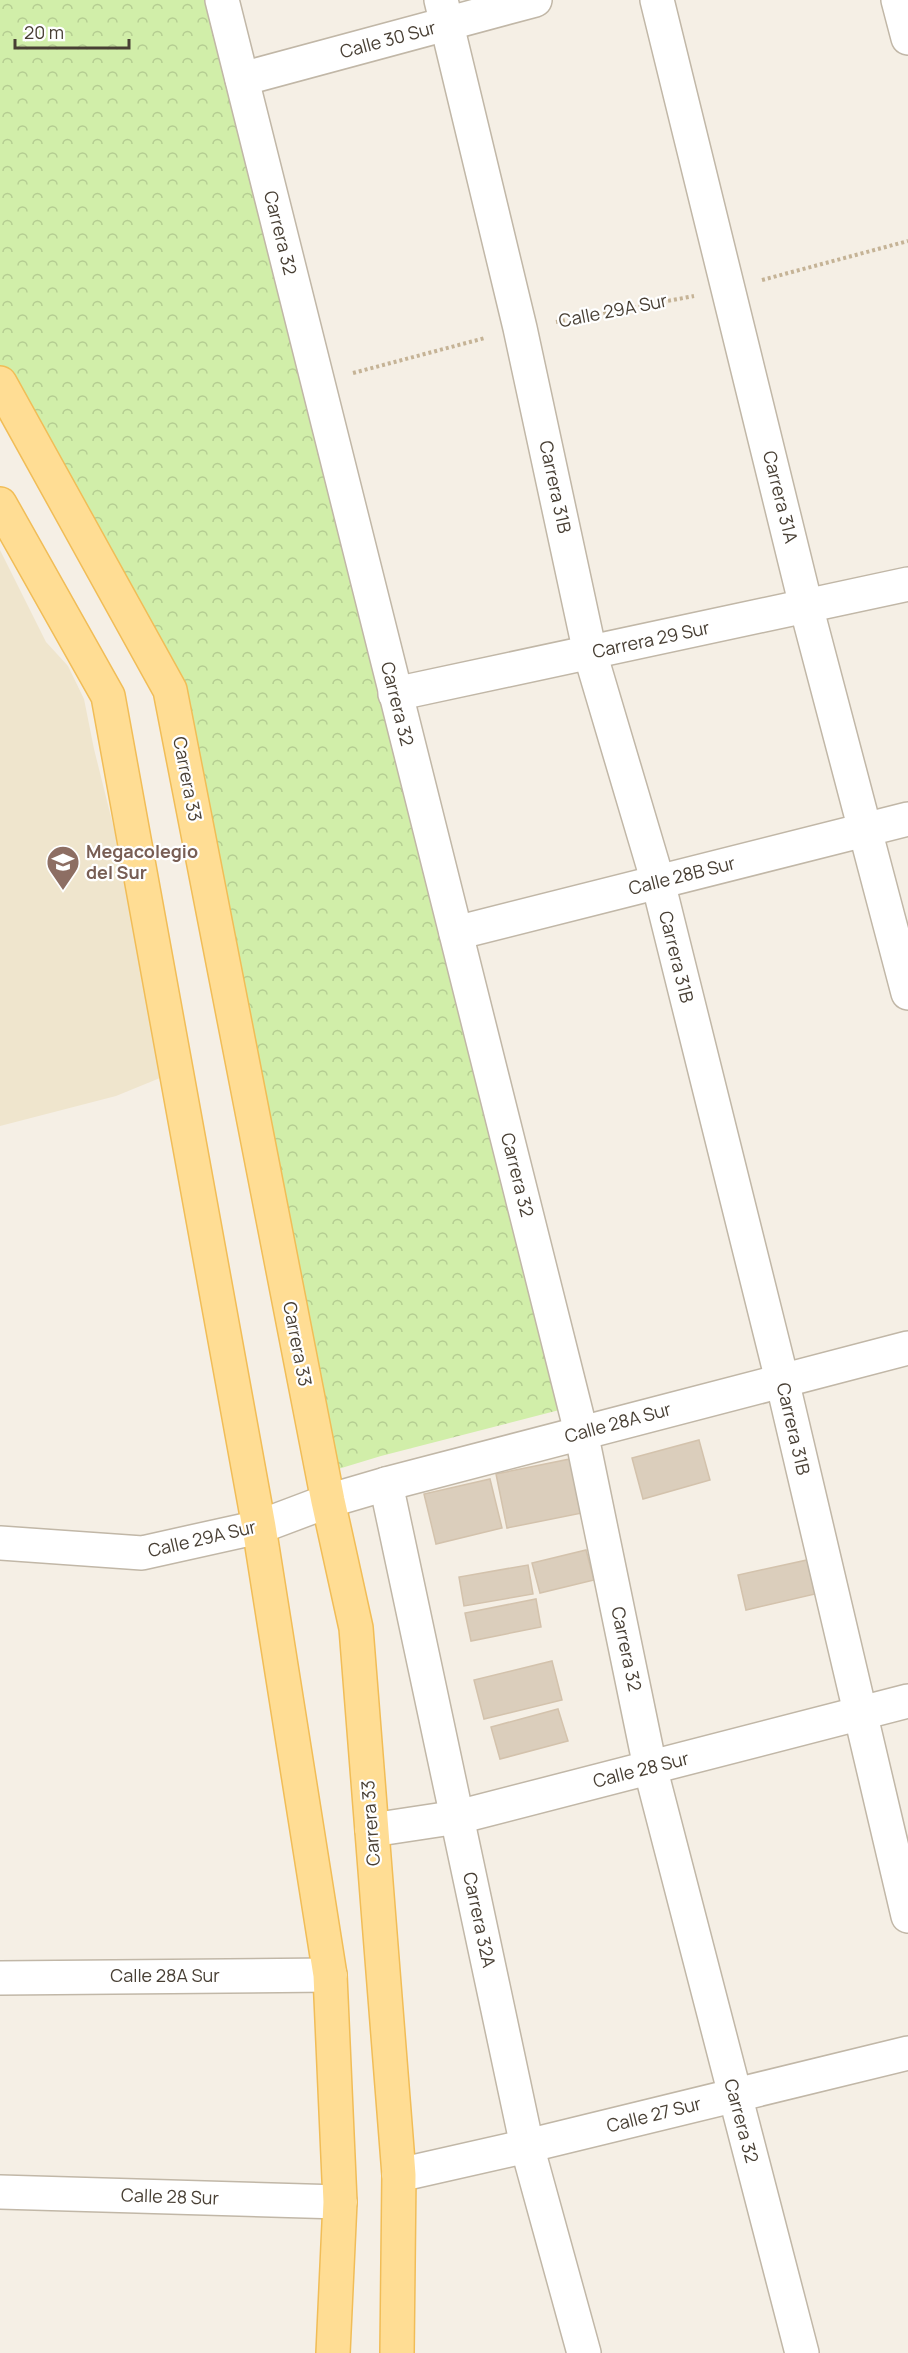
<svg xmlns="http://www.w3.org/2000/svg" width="908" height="2353" font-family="Manrope,sans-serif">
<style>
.education{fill:#efe5cd}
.park{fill:url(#park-crowns)}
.building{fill:#dbcebc;stroke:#d3c2ac;stroke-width:1.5}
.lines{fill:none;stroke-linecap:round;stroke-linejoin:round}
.minor-casing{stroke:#c1b7a7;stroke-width:36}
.major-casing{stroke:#f1bd57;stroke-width:36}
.path{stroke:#c5b396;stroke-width:4;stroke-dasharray:3 3;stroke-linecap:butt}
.minor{stroke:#fff;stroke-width:33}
.major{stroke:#ffdd94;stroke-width:33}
.labels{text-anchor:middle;stroke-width:4.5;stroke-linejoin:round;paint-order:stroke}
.street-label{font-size:18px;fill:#483f34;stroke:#fff}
.education-label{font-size:18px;font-weight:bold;fill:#785e54;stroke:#fff;text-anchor:start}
</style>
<defs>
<pattern id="park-crowns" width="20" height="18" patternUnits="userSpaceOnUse" patternTransform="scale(1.5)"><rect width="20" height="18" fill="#d1eea9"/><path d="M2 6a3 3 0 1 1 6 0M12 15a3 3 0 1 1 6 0" fill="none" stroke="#b5cd92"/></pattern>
</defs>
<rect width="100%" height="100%" fill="#f5efe5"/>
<path class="education" d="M0,550L46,642L68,666L84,699L94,749L115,833L160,1078L116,1096L0,1126Z"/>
<path class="park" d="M0,0H218L571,1407L381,1456L325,1473L171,686L0,377Z"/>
<g class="building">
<path d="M699,1440L710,1480L643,1499L632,1458Z"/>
<path d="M570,1459L582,1513L507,1528L496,1474Z"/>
<path d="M490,1479L502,1528L436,1544L424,1494Z"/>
<path d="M586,1550L594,1580L540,1593L532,1563Z"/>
<path d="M807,1560L815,1594L746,1610L738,1575Z"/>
<path d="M528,1565L533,1594L464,1606L459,1577Z"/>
<path d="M536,1599L541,1627L471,1641L465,1613Z"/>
<path d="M552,1661L562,1700L484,1719L474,1680Z"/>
<path d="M558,1709L568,1741L500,1759L491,1727Z"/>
</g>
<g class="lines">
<defs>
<g id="minor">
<path d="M222,0L581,1432L650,1767L802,2353"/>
<path d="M441,0L520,328L590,653L658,882L782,1380L908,1916"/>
<path d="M657,0L806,606L908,993"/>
<path d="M898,0L908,38"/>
<path d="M242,79L535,0"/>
<path d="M395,694L908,584"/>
<path d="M456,933L908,819"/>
<path d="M386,1484L527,2146L584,2353"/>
<path d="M0,1543L142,1553L259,1527L328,1501L386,1484L908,1348"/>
<path d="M372,1830L458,1817L908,1701"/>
<path d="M0,1978L330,1975"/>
<path d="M399,2175L527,2146L908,2053"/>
<path d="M0,2192L340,2202"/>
</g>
<g id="major">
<path d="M0,383L170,690L328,1501L356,1628L399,2175L397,2353"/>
<path d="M0,504L108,696L259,1527L330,1975L340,2202L333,2353"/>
</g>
</defs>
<use href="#minor" class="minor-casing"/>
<use href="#major" class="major-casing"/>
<g class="path">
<path d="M762,280L908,241"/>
<path d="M556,322L694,296"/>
<path d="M353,373L485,338"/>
</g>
<use href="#minor" class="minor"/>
<use href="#major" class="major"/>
</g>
<defs>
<symbol id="school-pin" viewBox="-11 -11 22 30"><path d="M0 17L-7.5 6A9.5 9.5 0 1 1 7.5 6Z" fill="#8d6e63" stroke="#fff"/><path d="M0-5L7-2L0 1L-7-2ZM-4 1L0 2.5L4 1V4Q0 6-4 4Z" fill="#fff"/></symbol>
</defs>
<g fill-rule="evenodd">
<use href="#school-pin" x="44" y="843" width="38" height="52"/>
</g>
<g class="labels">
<g class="street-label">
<text transform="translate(388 40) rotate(-15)" y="6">Calle 30 Sur</text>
<text transform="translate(280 233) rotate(76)" y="6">Carrera 32</text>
<text transform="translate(613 311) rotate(-11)" y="6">Calle 29A Sur</text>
<text transform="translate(555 487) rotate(78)" y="6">Carrera 31B</text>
<text transform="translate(780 497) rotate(76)" y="6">Carrera 31A</text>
<text transform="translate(651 640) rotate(-12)" y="6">Carrera 29 Sur</text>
<text transform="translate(397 704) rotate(76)" y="6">Carrera 32</text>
<text transform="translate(187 779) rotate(79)" y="6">Carrera 33</text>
<text transform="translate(682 876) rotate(-14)" y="6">Calle 28B Sur</text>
<text transform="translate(676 957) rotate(76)" y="6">Carrera 31B</text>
<text transform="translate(517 1175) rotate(76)" y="6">Carrera 32</text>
<text transform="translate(297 1344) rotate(79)" y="6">Carrera 33</text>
<text transform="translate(618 1423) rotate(-15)" y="6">Calle 28A Sur</text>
<text transform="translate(793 1429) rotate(77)" y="6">Carrera 31B</text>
<text transform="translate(202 1539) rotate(-13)" y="6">Calle 29A Sur</text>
<text transform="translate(626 1649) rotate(78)" y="6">Carrera 32</text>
<text transform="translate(641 1770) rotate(-14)" y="6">Calle 28 Sur</text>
<text transform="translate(371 1823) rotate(-94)" y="6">Carrera 33</text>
<text transform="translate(479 1920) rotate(78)" y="6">Carrera 32A</text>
<text x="165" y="1982">Calle 28A Sur</text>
<text transform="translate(654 2115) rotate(-14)" y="6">Calle 27 Sur</text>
<text transform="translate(741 2121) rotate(75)" y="6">Carrera 32</text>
<text transform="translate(170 2197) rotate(2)" y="6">Calle 28 Sur</text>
</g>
<g class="education-label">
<text x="86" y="858">Megacolegio<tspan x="86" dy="21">del Sur</tspan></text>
</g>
</g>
<path d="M15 39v9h114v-9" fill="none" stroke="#483f34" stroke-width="3"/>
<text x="24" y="39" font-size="18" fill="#483f34" stroke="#ffffff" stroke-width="4.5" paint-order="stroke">20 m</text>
</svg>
